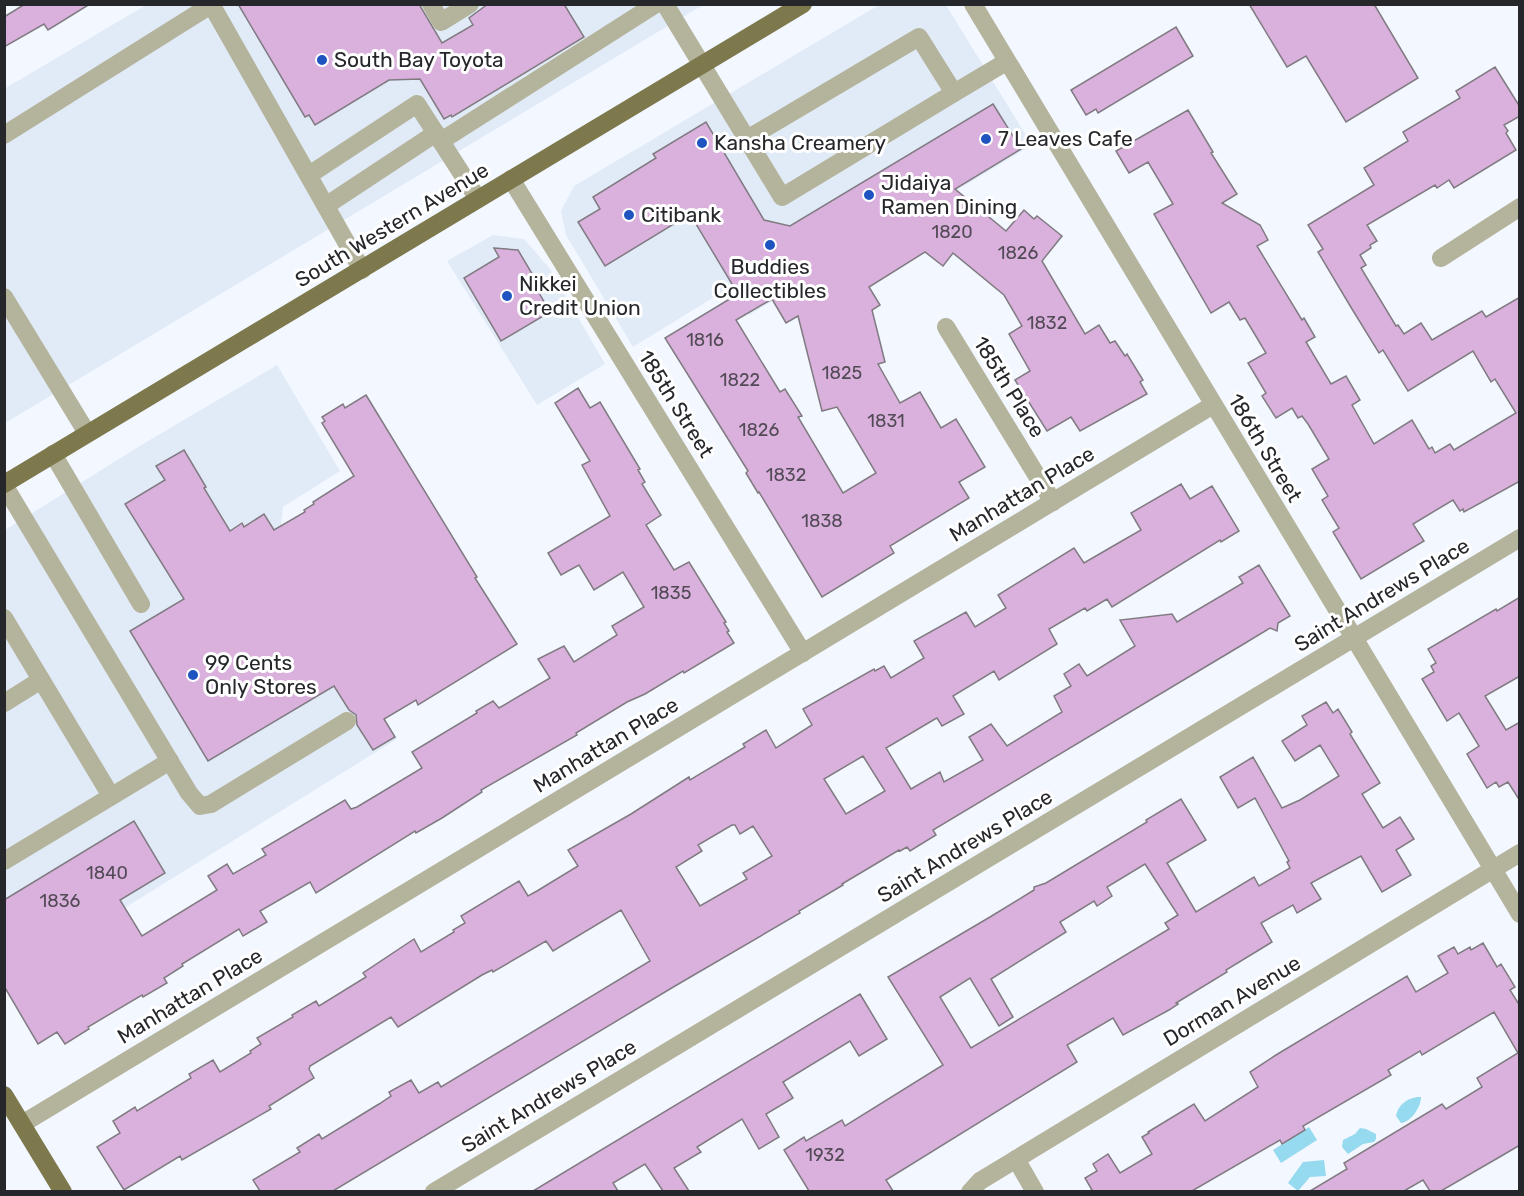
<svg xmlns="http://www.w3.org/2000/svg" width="1524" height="1196" font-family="Rubik,sans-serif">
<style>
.built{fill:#e1ebf8}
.water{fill:#96daef}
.building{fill:#d9b1dc;stroke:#807b81;stroke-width:1.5;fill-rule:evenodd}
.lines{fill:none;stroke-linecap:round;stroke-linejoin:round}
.minor{stroke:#b4b39b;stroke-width:18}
.major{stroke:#7d794d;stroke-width:18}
.poi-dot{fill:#1f53c0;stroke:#fff;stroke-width:2}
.labels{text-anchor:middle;stroke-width:6;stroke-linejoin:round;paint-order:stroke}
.number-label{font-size:18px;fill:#524a56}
.poi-label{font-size:21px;fill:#25272a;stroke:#fff;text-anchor:start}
.street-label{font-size:21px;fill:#25272a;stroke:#fff}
</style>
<rect width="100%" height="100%" fill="#f3f7ff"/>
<g class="built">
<path d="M146,5H703L5,423L4,89Z"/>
<path d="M879,5H946L1032,145L749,315L732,286L633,347L566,235L561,211L574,186Z"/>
<path d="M493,235L524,239L550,269L605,364L537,405L447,261Z"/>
<path d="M277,365L340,471L283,507L279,542L397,739L5,982V530L143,444Z"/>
</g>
<g class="water">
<path d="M1417,1097H1421C1421,1107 1411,1122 1401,1123L1396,1116C1398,1105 1406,1099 1417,1097Z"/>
<path d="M1309,1127L1317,1140L1281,1163L1273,1150Z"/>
<path d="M1360,1128L1366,1129L1376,1134V1139L1374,1142L1363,1144L1348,1154L1342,1147L1343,1140L1355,1134Z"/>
<path d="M1324,1160L1326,1176L1310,1177L1298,1191L1288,1183L1303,1162Z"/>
</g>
<g class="building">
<path d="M25,4H90L48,30L44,24L4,47V17Z"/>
<path d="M238,4H419L442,43L473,25L469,18L488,4H564L584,37L452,117L451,115L444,119L420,79L389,80L315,125L309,115L305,117Z"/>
<path d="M1249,4H1374L1418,78L1346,122L1306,56L1287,67Z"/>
<path d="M1176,27L1193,56L1098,113L1096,109L1086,115L1071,90Z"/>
<path d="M1495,67L1520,107V116L1504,125L1508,131L1506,133L1516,150L1454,188L1449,180L1437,188L1435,185L1367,225L1377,241L1370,245L1371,248L1360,255L1366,265L1361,268L1396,326L1398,325L1404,334L1421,323L1432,340L1482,311L1486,317L1520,297V481L1464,512L1463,509L1460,511L1453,500L1413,524L1424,541L1361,579L1333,532L1339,528L1322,500L1328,496L1312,469L1329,459L1308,424L1302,416L1298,418L1292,408L1276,418L1262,396L1266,393L1248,363L1266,353L1245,318L1240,320L1229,302L1211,313L1154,214L1173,204L1148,162L1129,173L1116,151L1188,110L1213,152L1211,153L1237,194L1222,203L1260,225L1268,240L1257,246L1302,320L1304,318L1315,337L1306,342L1331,384L1346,376L1360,400L1352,405L1374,444L1412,420L1429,449L1432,447L1435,453L1450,444L1454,450L1516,413L1495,379L1491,382L1473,351L1408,391L1383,350L1379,353L1352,309L1318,252L1323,249L1308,225L1374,185L1364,168L1408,141L1403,132L1460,98L1456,91Z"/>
<path d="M993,104L1021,149L955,189L1006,231L1024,210L1034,219L1037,216L1062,236L1042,261L1085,334L1099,325L1110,343L1115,341L1125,356L1127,354L1143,380L1140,382L1147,394L1080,431L1071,417L1047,431L1015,380L1030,371L1009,334L1022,326L1004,295L953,253L943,266L925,252L869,287L880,305L872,310L885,362L878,364L900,403L920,392L941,428L956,419L985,467L959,482L969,498L890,546L894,553L822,597L759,492L758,493L746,473L748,471L665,338L738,294L690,214L605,266L578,222L600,209L593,197L656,158L653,154L706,122L764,220L790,226ZM772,299L786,323L798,316L822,411L837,407L876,473L843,493L798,417L802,416L785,389L780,392L736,320Z"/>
<path d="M494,248L518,250L534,277L531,279L550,312L501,341L464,278L499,257Z"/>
<path d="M578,388L590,408L600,402L640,469L638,470L645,482L642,484L661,515L646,525L674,570L689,562L726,622L724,623L729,631L727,632L734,643L684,673L683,671L645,694L627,702L576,733L577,735L481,790L482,792L442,818L416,833L415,831L316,893L310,882L260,911L267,922L243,936L239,929L182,964L183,966L164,978L167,983L143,997L142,995L88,1027L89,1029L65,1044L57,1032L38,1044L4,986V900L134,821L165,873L120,900L142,936L217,890L208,876L227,864L233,874L266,855L262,849L345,800L351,809L357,807L422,768L412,752L477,713L476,711L493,701L499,708L550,678L538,659L564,646L574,662L617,635L612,626L644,607L623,572L594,590L579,565L561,575L548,553L610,516L582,465L590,461L555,403Z"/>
<path d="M366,395L477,577L475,578L517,644L418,705L416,700L384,719L395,737L373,750L357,725L356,715L349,710L334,686L208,761L130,631L184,599L125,504L165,480L156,466L184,450L206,487L204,488L230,531L242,523L244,527L264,514L274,530L305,512L304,510L314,504L313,502L354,476L322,423L325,421L322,417L343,404L345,408Z"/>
<path d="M1181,484L1190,499L1212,486L1239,531L1221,542L1220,540L1112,607L1107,599L1087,611L1085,608L1049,629L1057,644L999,680L994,671L953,696L964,714L942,726L937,718L935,719L886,748L911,789L940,772L944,782L983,760L969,737L991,724L1007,746L1062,712L1054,696L1071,686L1064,674L1079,664L1087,676L1135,646L1120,620L1172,614L1177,622L1243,583L1239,577L1259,565L1290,616L1278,623L1277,631L1270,628L1242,645L933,830L936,835L910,851L907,847L900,851L899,850L842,884L843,885L799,911L800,913L675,986L333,1191H260L253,1180L300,1152L297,1148L319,1134L322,1139L379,1104L391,1096L389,1092L411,1080L419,1093L438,1082L441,1087L650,961L621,910L553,951L546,941L493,972L492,970L482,975L398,1027L391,1017L310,1066L309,1069L314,1078L269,1106L271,1109L182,1160L180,1156L124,1190L97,1147L120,1133L113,1121L135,1107L137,1111L191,1078L189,1074L213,1060L220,1072L251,1053L250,1051L261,1044L257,1038L293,1017L292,1015L316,1001L319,1006L366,977L363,973L414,939L421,952L454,932L453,930L465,923L461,916L519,881L528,896L537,891L578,866L568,850L631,814L689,777L690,780L745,747L743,744L766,730L776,748L812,725L803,709L874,669L875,671L884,666L891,678L924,658L914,641L966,612L975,627L1006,608L998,595L1074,548L1084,563L1108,549L1141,530L1131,513ZM863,756L885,791L846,814L824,779ZM732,825H735L740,834L753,826L772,856L743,873L747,879L700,906L676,867L702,851L698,845Z"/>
<path d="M1520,597V676L1485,696L1506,730L1520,722V801L1508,782L1499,787L1496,782L1487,788L1467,754L1479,746L1459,713L1447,721L1422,679L1434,672L1431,666L1436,663L1428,649L1496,609L1497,611Z"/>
<path d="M1326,702L1333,713L1338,709L1352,732L1350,734L1380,783L1362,794L1383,828L1400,817L1414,839L1396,850L1411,875L1382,892L1361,856L1311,883L1321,899L1297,913L1293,905L1261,923L1272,942L1226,970L1227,972L1176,1003L1178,1004L1169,1010L1123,1035L1113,1018L1067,1045L1077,1062L886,1180L893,1191H809L784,1150L804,1137L806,1141L842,1120L845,1126L943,1065L888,977L990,917L1034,890V887L1046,883L1147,822L1146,820L1181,799L1206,840L1167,863L1196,912L1254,877L1259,886L1290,868L1287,862L1289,861L1255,798L1238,808L1220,777L1253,757L1282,808L1300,800L1339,776L1320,745L1295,761L1282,741L1307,725L1302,716ZM1145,864L1178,915L1165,923L1169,929L971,1048L940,997L970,978L999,1026L1013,1017L991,979L1066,932L1060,922L1094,901L1097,906L1112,896L1107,887Z"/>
<path d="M1483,943L1497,967L1501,964L1515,987L1510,990L1520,1006V1145L1503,1155L1441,1191H1430L1423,1180L1404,1191H1310L1347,1169L1344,1163L1442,1104L1446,1109L1482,1087L1477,1078L1518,1053L1494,1012L1422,1055L1420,1051L1388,1070L1391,1075L1303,1126L1305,1130L1282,1144L1280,1140L1192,1191H1090L1092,1190L1085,1178L1097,1171L1093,1164L1108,1154L1120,1173L1152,1154L1142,1137L1149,1133L1148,1132L1194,1104L1205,1121L1258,1087L1250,1072L1276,1055L1407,976L1416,992L1448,973L1438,956L1454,947L1458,954L1470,947L1471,950Z"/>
<path d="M860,994L887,1039L859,1056L850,1041L783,1082L793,1098L766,1114L779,1137L759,1149L742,1119L697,1147L701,1152L674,1168L689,1191H663L645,1164L613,1183L618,1191H533Z"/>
</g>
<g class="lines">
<g class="minor">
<path d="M211,4L362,270"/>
<path d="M431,4L441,22L470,4"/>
<path d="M665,4C704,69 743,133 782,197L954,93L919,37L747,139"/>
<path d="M973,4L1520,914"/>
<path d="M954,93L1006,62"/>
<path d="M4,135L211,5"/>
<path d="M441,141L656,4"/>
<path d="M309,175L417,104L478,199"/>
<path d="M511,179L803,653"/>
<path d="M327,205L436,133"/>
<path d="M1441,258L1520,207"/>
<path d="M4,297L87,433"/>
<path d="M946,327L1053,502"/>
<path d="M53,454L141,604"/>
<path d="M4,485L189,793L200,806L211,804L347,721"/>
<path d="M4,618L111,796"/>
<path d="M4,703L41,680"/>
<path d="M4,861L170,761"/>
<path d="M22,1124L1213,405"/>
<path d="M1016,1159L1035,1192"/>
<path d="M434,1192L1520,538"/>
<path d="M970,1192L980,1181L1520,853"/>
</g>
<g class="major">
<path d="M4,484L803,4"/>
<path d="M4,1095L63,1192"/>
</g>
</g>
<g class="poi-dot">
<circle cx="322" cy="60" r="6"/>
<circle cx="986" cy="139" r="6"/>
<circle cx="702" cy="143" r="6"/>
<circle cx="869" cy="195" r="6"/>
<circle cx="629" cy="215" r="6"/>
<circle cx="770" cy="245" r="6"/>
<circle cx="507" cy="296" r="6"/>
<circle cx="193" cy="675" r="6"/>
</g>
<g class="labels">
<g class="number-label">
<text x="952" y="238">1820</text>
<text x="1018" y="259">1826</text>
<text x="1047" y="329">1832</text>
<text x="705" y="346">1816</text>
<text x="842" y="379">1825</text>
<text x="740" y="386">1822</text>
<text x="886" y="427">1831</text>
<text x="759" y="436">1826</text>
<text x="786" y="481">1832</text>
<text x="822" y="527">1838</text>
<text x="671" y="599">1835</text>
<text x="107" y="879">1840</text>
<text x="60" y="907">1836</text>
<text x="825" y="1161">1932</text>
</g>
<g class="poi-label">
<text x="334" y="67">South Bay Toyota</text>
<text x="998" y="146">7 Leaves Cafe</text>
<text x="714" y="150">Kansha Creamery</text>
<text x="881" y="190">Jidaiya<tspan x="881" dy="24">Ramen Dining</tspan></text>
<text x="641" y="222">Citibank</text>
<text x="770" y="274" text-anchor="middle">Buddies<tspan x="770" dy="24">Collectibles</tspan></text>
<text x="519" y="291">Nikkei<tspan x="519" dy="24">Credit Union</tspan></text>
<text x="205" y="670">99 Cents<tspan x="205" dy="24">Only Stores</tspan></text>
</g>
<g class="street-label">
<text transform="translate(392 225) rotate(-31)" y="7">South Western Avenue</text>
<text transform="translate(1009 387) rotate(58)" y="7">185th Place</text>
<text transform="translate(676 404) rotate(58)" y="7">185th Street</text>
<text transform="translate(1265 448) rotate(59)" y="7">186th Street</text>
<text transform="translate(1022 494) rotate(-31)" y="7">Manhattan Place</text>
<text transform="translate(1382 595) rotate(-31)" y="7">Saint Andrews Place</text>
<text transform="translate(606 745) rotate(-31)" y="7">Manhattan Place</text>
<text transform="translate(965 846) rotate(-31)" y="7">Saint Andrews Place</text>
<text transform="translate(190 996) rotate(-31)" y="7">Manhattan Place</text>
<text transform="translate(1232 1001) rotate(-31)" y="7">Dorman Avenue</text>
<text transform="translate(549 1096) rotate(-31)" y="7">Saint Andrews Place</text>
</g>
</g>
<rect width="1524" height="1196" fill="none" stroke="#25272a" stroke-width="12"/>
</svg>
